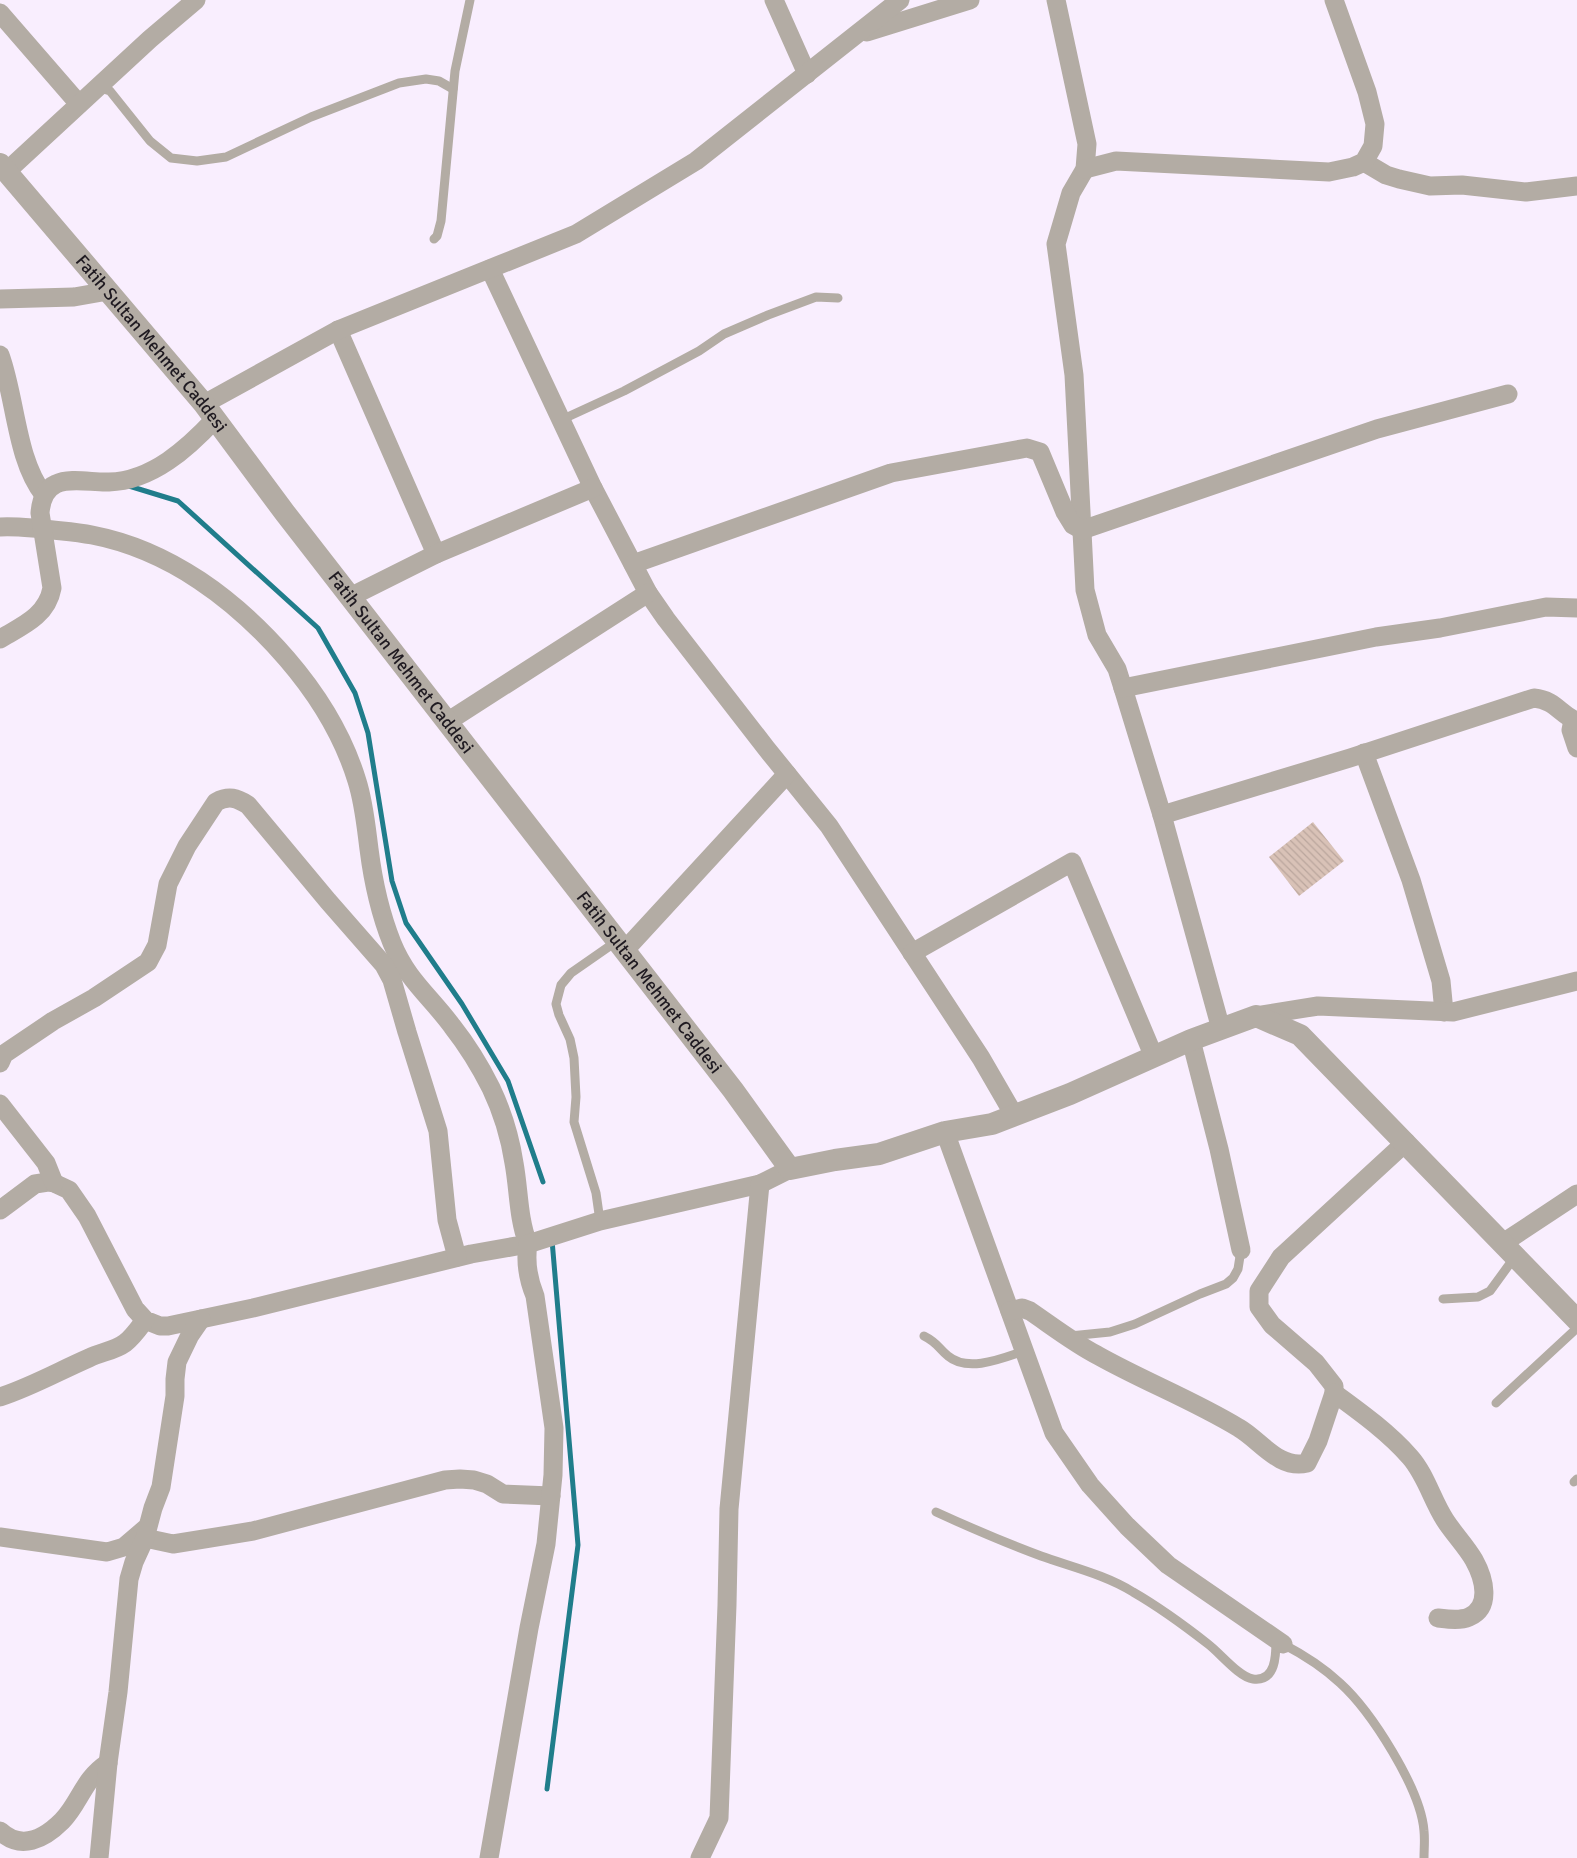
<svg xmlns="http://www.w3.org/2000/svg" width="1577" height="1858" font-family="Signika,sans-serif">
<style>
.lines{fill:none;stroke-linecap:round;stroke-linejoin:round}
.stream{stroke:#207d8b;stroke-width:5}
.building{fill:url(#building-back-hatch)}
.service{stroke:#b3aca4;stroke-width:9}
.minor{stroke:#b3aca4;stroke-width:19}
.tertiary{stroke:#b3aca4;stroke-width:22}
.labels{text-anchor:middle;stroke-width:4.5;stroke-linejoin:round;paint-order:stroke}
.street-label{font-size:18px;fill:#1f1a21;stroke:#f9eefe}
</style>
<defs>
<pattern id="building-back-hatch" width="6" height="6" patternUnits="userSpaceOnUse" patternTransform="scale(1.25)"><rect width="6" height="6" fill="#d9c2b7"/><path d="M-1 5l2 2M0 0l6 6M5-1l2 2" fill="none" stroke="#baa69d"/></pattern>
</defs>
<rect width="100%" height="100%" fill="#f9eefe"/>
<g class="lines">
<g class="stream">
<path d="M129,486L178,501L318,628L355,693L368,733L392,881L406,923L462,1004L508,1081L543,1182"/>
<path d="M547,1789L578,1545L552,1240"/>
</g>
</g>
<path class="building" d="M1313,822L1344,861L1299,896L1269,857Z"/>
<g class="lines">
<g class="service">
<path d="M98,87L110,91L150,141L171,158L197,161L226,157L311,117L399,83L426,79L439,81L453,89"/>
<path d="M434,239L437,236L441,221L455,71L470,0"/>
<path d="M561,420L624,391L699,351L724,334L768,315L816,297L838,298"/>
<path d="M600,1221L596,1193L574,1122L576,1097L574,1058L570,1039L559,1015L556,1004L561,985L571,973L617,941"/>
<path d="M1443,1299L1478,1297L1490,1291L1514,1258"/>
<path d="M924,1336C938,1343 938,1348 948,1356C968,1373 1003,1358 1024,1351"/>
<path d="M1070,1336L1110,1332L1135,1324L1200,1294L1226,1284L1233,1278L1238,1269L1241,1250"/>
<path d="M1496,1403L1577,1328"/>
<path d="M1574,1482L1577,1479"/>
<path d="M936,1512C971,1528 1006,1543 1041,1556C1072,1567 1106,1575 1133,1592C1159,1607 1185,1626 1208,1644C1220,1653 1239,1677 1253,1679C1276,1682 1276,1655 1276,1640"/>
<path d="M1283,1644C1304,1655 1323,1667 1340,1683C1371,1711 1421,1789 1424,1831C1425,1840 1424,1849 1424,1858"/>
</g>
<g class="minor">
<path d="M774,0L807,74"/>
<path d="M1056,0L1087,144L1085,169L1071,193L1056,244L1074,375L1085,590L1097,635L1117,669L1123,688L1162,815L1221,1029"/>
<path d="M0,13L79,104"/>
<path d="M867,32L970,0"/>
<path d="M1364,162L1386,175L1399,179L1430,186L1462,185L1526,192L1577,186"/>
<path d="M1085,169L1116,161L1329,172L1353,167L1364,162L1373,146L1375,124L1367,92L1334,0"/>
<path d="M6,172L150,39L196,0"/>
<path d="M490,269L593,488L648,593L666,619L766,748L829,826L981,1058L1014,1115"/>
<path d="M0,299L74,297L108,291"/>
<path d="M338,330L436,554"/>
<path d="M0,355C16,399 16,460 44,495"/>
<path d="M204,404L338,330L576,234L696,161L900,0"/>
<path d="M0,527C15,526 29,528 44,529C60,531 76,532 92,535C170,550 236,600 287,659C318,695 343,735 357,781C364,803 366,826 369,849C373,881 380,913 392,943C407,980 430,996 452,1026C467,1045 480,1066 491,1088C502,1111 510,1137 514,1163C519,1190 518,1218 528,1244L471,1254L253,1308L168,1326H160L145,1320L135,1309L87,1216L69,1190L54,1183L48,1182L35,1184L0,1210"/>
<path d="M633,564L891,473L1027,448L1040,452L1065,512L1073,525L1082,530L1377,429L1508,394"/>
<path d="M350,597L436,554L593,488"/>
<path d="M0,639C22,626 47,616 52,588L40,513C41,501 45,489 56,484C70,477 94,483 109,482C152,481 188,448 215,419"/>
<path d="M1123,688L1376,637L1440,628L1546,607L1577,608"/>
<path d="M1573,720L1571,730L1577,748"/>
<path d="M447,722L648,593"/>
<path d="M1364,753L1411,880L1441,981L1444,1012"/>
<path d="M1162,815L1350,758L1534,698C1556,700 1560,715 1577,721"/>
<path d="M625,950L787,774"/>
<path d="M912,953L1072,862L1154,1057"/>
<path d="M1256,1016L1318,1006L1453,1012L1577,981"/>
<path d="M1191,1040L1219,1149L1241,1250"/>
<path d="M0,1063L4,1054L53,1021L94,998L148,962L157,945L168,884L187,846L216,802C229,795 237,798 248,805L328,901L384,965L392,980L407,1032L438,1131L447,1220L457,1257"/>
<path d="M0,1104L46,1163L54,1183"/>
<path d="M945,1132L1054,1433L1090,1485L1127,1526L1168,1565L1283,1644"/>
<path d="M1503,1243L1577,1194"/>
<path d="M1010,1311L1022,1308L1030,1311C1052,1326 1074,1343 1097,1355C1143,1381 1193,1400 1239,1428C1260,1440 1279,1470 1307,1463L1318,1441L1334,1393V1386L1316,1363L1272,1325L1259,1307V1291L1281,1257L1406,1142"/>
<path d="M1334,1393C1360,1412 1388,1432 1410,1457C1426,1475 1432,1500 1445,1520C1454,1534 1466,1546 1474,1560C1484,1578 1492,1607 1469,1617C1460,1621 1447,1619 1438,1618"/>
<path d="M0,1397C31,1387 59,1371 89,1358C101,1352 114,1351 125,1343C133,1337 139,1328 145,1320"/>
<path d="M0,1537L107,1552L124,1547L145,1529"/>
<path d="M145,1538L173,1544L253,1531L445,1480L460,1479L474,1480L487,1484L503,1494L551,1496"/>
<path d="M0,1831C21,1851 44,1839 62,1821C80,1803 83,1779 108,1763"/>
<path d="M99,1858L108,1763L118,1692L129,1579L134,1562L145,1538L153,1508L161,1487L175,1396V1379L177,1362L190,1335L201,1319"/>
<path d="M489,1858L529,1628L546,1544L553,1475L554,1428L535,1296C528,1279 525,1263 528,1244L600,1221L760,1184L790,1169"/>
<path d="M700,1858L719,1818L727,1605L729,1509L760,1184"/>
</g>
<path class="tertiary" id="s1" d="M0,164L204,404L285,513L733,1090L790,1169L835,1160L879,1154L945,1132L992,1124L1070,1094L1191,1040L1256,1016L1300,1035L1577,1320"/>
</g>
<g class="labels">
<g class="street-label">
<text dy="6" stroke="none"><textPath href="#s1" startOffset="235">Fatih Sultan Mehmet Caddesi</textPath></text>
<text dy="6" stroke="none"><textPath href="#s1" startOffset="640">Fatih Sultan Mehmet Caddesi</textPath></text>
<text dy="6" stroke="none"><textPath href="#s1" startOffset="1045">Fatih Sultan Mehmet Caddesi</textPath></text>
</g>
</g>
</svg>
